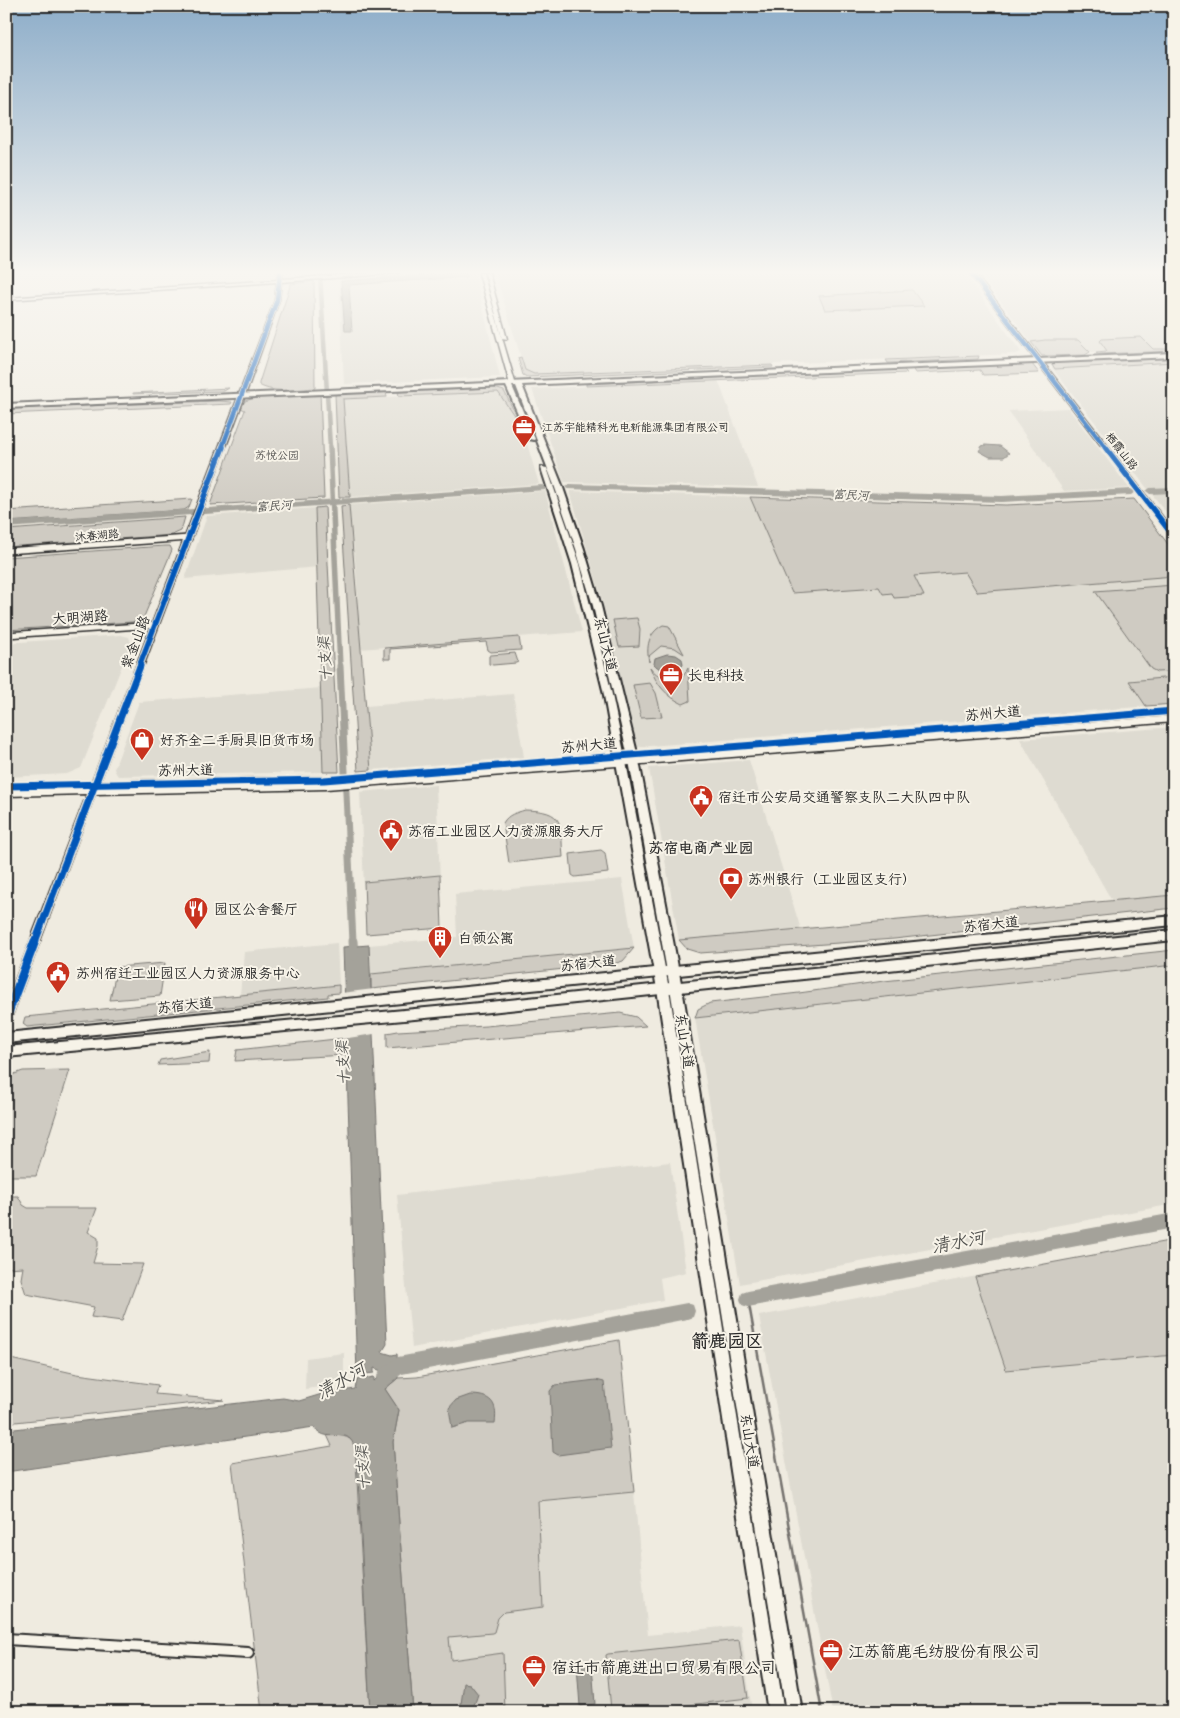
<svg xmlns="http://www.w3.org/2000/svg" width="1180" height="1718" font-family="'Patrick Hand','LXGW WenKai TC',sans-serif">
<style>
.built{fill:#dedbd1;fill-rule:evenodd}
.green{fill:#cfcbc2;stroke:#7d7b76}
.water{fill:#a4a29a;stroke:#74726e}
.pier{fill:#efebe0}
.lines{fill:none;stroke-linecap:round;stroke-linejoin:round}
.stream{stroke:#74726e;stroke-width:2.5}
.canal-far3{stroke:#a4a29a;stroke-width:4.5}
.canal-far2{stroke:#a4a29a;stroke-width:5.5}
.canal-far1{stroke:#a4a29a;stroke-width:7}
.canal{stroke:#a4a29a;stroke-width:9}
.river{fill:#a4a29a;fill-rule:evenodd}
.minor-far1-casing{stroke:#2b2b2b;stroke-width:8}
.minor-casing{stroke:#2b2b2b;stroke-width:14}
.tertiary-casing{stroke:#2b2b2b;stroke-width:3}
.secondary-casing{stroke:#2b2b2b;stroke-width:4}
.primary-casing{stroke:#2b2b2b;stroke-width:4}
.minor-far1{stroke:#f7f3e8;stroke-width:5}
.minor{stroke:#f7f3e8;stroke-width:10}
.tertiary{fill:#f7f3e8;fill-rule:evenodd}
.secondary{fill:#f7f3e8;fill-rule:evenodd}
.primary{fill:#f7f3e8;fill-rule:evenodd}
.cycleway-far3-casing{stroke:#f7f3e8;stroke-width:6}
.cycleway-far2-casing{stroke:#f7f3e8;stroke-width:8}
.cycleway-far1-casing{stroke:#f7f3e8;stroke-width:10}
.cycleway-casing{stroke:#f7f3e8;stroke-width:12}
.cycleway-far3{stroke:#0057b8;stroke-width:4.5}
.cycleway-far2{stroke:#0057b8;stroke-width:5.5}
.cycleway-far1{stroke:#0057b8;stroke-width:7}
.cycleway{stroke:#0057b8;stroke-width:9}
.labels{text-anchor:middle;stroke-width:4;stroke-linejoin:round;paint-order:stroke}
.far-poi-label{font-size:11px;fill:#2b2b2b;stroke:#f7f3e8;text-anchor:start}
.far-street-label{font-size:11px;fill:#2b2b2b;stroke:#f7f3e8}
.far-park-label{font-size:11px;fill:#545351;stroke:#f7f3e8}
.far-water-label{font-size:12px;font-style:italic;fill:#555552;stroke:#f7f3e8}
.street-label{font-size:14px;fill:#2b2b2b;stroke:#f7f3e8}
.poi-label{font-size:14px;fill:#2b2b2b;stroke:#f7f3e8;text-anchor:start}
.water-label{font-size:15px;font-style:italic;fill:#555552;stroke:#f7f3e8}
.neighbourhood-label{font-size:15px;font-weight:bold;fill:#2b2b2b;stroke:#f7f3e8}
.near-poi-label{font-size:16px;fill:#2b2b2b;stroke:#f7f3e8;text-anchor:start}
.near-water-label{font-size:18px;font-style:italic;fill:#555552;stroke:#f7f3e8}
.near-neighbourhood-label{font-size:18px;font-weight:bold;fill:#2b2b2b;stroke:#f7f3e8}
</style>
<rect width="100%" height="100%" fill="#efebe0"/>
<filter id="ink" filterUnits="userSpaceOnUse"><feTurbulence type="fractalNoise" baseFrequency=".02" numOctaves="2"/><feDisplacementMap in="SourceGraphic" scale="10" xChannelSelector="R" yChannelSelector="G"/><feConvolveMatrix kernelMatrix="1 2 1 2 8 2 1 2 1" color-interpolation-filters="sRGB"/></filter>
<g filter="url(#ink)">
<g class="built">
<path d="M431,273H474L500,377L344,384L339,279Z"/>
<path d="M495,273H964L1021,352L1016,354L531,374L525,370ZM912,290L924,306L825,310L819,296Z"/>
<path d="M979,273H1174V349L1040,354Z"/>
<path d="M1174,358V522L1052,368V365Z"/>
<path d="M718,380L758,487L564,482L532,389Z"/>
<path d="M498,392L522,427L539,484L350,497L343,399Z"/>
<path d="M1068,408L1129,488L1064,491L1008,411Z"/>
<path d="M545,491L582,632L360,649L356,570L349,505Z"/>
<path d="M570,491L1006,505L1134,499L1174,552V704L637,747L602,600Z"/>
<path d="M315,508L318,567L185,579L207,516Z"/>
<path d="M121,635L129,637L131,643L81,768L67,774L6,777V643Z"/>
<path d="M322,688L323,772L118,776L116,773L114,769L139,702Z"/>
<path d="M513,694L524,757L371,770L366,706Z"/>
<path d="M1174,727V895L1112,901L1020,739Z"/>
<path d="M749,760L801,930L679,940L649,768Z"/>
<path d="M436,785L442,928L366,934L360,792Z"/>
<path d="M622,879L634,948L371,974L369,945L457,937L455,894Z"/>
<path d="M337,943L339,985L240,995L244,952Z"/>
<path d="M1174,965V1204L740,1284L695,1018Z"/>
<path d="M670,1162L686,1272L660,1278L663,1300L412,1348L397,1195Z"/>
<path d="M1174,1240V1712H833L759,1316Z"/>
<path d="M619,1340L648,1635L740,1625L752,1712H434L417,1377Z"/>
<path d="M344,1353V1384L305,1389L306,1358Z"/>
</g>
<g class="green">
<path d="M314,281L315,388C298,389 274,394 259,385V383L290,286L291,284Z"/>
<path d="M912,290L924,306L825,310L819,296Z"/>
<path d="M1141,337L1153,349H1174V351L1098,354L1096,352L1107,351L1100,341L1102,339Z"/>
<path d="M1045,340H1078L1090,352L1085,355L1042,356L1031,342Z"/>
<path d="M979,356L978,359L888,363L886,360Z"/>
<path d="M521,357L525,370L534,374L772,365L773,367L527,377L523,375L518,358Z"/>
<path d="M1174,357V362L1055,369L1052,364L1058,362Z"/>
<path d="M1027,363L1032,364L1039,373L983,375L980,370L915,373L912,368Z"/>
<path d="M903,369L907,373L586,386V384Z"/>
<path d="M229,388L224,391L133,394V393Z"/>
<path d="M494,388L504,391L522,427L498,392L399,396L398,392Z"/>
<path d="M386,392L387,397L343,399L350,497H339L335,394Z"/>
<path d="M320,393L324,498L210,505L245,410L241,408L245,401L258,397Z"/>
<path d="M219,401L232,402L231,404L6,414V409Z"/>
<path d="M750,497L1006,505L1134,499L1174,552V576L977,592L965,572L914,576L924,596L894,598L892,593L883,594L879,587L792,593Z"/>
<path d="M192,499L189,507L184,510L6,522V511Z"/>
<path d="M349,505L371,770L358,771L341,506Z"/>
<path d="M325,507L339,772H323L315,508Z"/>
<path d="M185,517L181,531L172,535L6,547V530Z"/>
<path d="M164,546H170L172,550L143,619L132,622L6,630V557Z"/>
<path d="M1174,585V671L1157,672L1151,669L1095,591Z"/>
<path d="M637,618L640,629L639,646L619,647L613,620Z"/>
<path d="M663,625L669,626L684,654L675,648L661,646L649,656V662C646,647 648,633 663,625Z"/>
<path d="M519,637L521,650L491,652L488,650L486,642L390,649V659H384V648Z"/>
<path d="M515,653L518,662L516,663L493,665L489,664V656L491,655Z"/>
<path d="M650,667C658,678 670,683 683,677L688,668L690,701L683,704C666,696 656,684 650,667Z"/>
<path d="M1174,677V704L1146,706L1129,681Z"/>
<path d="M650,683L656,693L662,717L641,718L633,685Z"/>
<path d="M525,810C566,811 560,823 563,857L509,863L503,823C508,814 516,813 525,810Z"/>
<path d="M601,850L605,853L608,873L575,877L572,875L570,854Z"/>
<path d="M440,875L442,928L366,934L364,882Z"/>
<path d="M1174,895V908L894,939L700,953L687,949L679,940Z"/>
<path d="M634,948L623,961L613,964L371,989V974Z"/>
<path d="M1174,950V965L695,1018L698,1009L710,1003L799,993L884,981Z"/>
<path d="M165,963L160,996L110,1000L117,967Z"/>
<path d="M339,985V993L328,994V997L27,1027L23,1024L25,1017Z"/>
<path d="M620,1013L636,1017L646,1026L387,1048V1033L398,1031L486,1026Z"/>
<path d="M345,1038L346,1055L235,1061L237,1050Z"/>
<path d="M210,1052L209,1063L158,1065L160,1060Z"/>
<path d="M70,1070L36,1176H6V1077L23,1071Z"/>
<path d="M6,1196H18L23,1205L28,1208H97L88,1232L98,1238V1246L93,1263L143,1264L122,1321L91,1317L94,1307L26,1294L21,1279L23,1267L6,1268Z"/>
<path d="M1174,1240V1355L1006,1370L975,1277Z"/>
<path d="M619,1340L634,1492L538,1501L543,1607L504,1612L498,1618L494,1632L492,1633L449,1637L451,1660L503,1653L505,1712H413L393,1442L399,1410L385,1389L398,1378L417,1377Z"/>
<path d="M6,1358L77,1374L158,1385L155,1394L224,1400L6,1423Z"/>
<path d="M327,1435C339,1436 349,1434 355,1445L370,1712H262L232,1463L332,1446Z"/>
<path d="M739,1640L748,1698L629,1712L611,1710L606,1655L608,1654Z"/>
</g>
<g class="water">
<path d="M456,273H466L467,277L349,285L352,331H345L341,281Z"/>
<path d="M985,445L1000,446L1009,453L1004,457H990L979,451L982,446Z"/>
<path d="M667,654L676,655L682,659L683,665C675,674 662,673 654,664L655,658Z"/>
<path d="M369,945L387,1344L382,1352L392,1355L397,1354L398,1378L385,1389L399,1410L393,1442L413,1712H370L357,1458C351,1417 330,1449 314,1427L6,1472V1430L283,1398L299,1401L322,1394L355,1389L357,1380L374,1377V1381L384,1372L374,1368V1373L357,1375L343,947Z"/>
<path d="M596,1380L604,1382L611,1448L558,1455L553,1452L550,1391L555,1385Z"/>
<path d="M470,1395C490,1395 498,1402 495,1423H469L452,1428L449,1408L456,1400Z"/>
<path d="M592,1665L595,1704L580,1706L577,1666Z"/>
<path d="M464,1683L470,1684L478,1694C475,1704 472,1713 460,1711Z"/>
</g>
<path class="pier" d="M374,989V1034L342,1039L341,993Z"/>
<g class="lines">
<path class="stream" d="M748,1299L822,1712"/>
<g class="canal-far3">
<path d="M320,273L328,410"/>
<path d="M328,413L330,448"/>
</g>
<path class="canal-far2" d="M330,447L340,667"/>
<path class="canal-far1" d="M340,666L353,942"/>
<path class="canal" d="M353,941L354,956"/>
<g class="river">
<path d="M570,484L1002,496L1131,489L1135,492L1131,495L1002,502L567,489L566,487Z"/>
<path d="M542,485L545,486V490L6,528V522Z"/>
<path d="M1174,487V493L1150,494L1146,491L1150,488Z"/>
<path d="M1174,1213V1228L748,1307L742,1305L740,1299L742,1293L748,1291Z"/>
<path d="M687,1303L693,1305L695,1311L693,1317L687,1319L402,1374L386,1385L380,1382L377,1376L380,1370L398,1357Z"/>
</g>
<defs>
<g id="minor-far1">
<path d="M6,551L189,538"/>
<path d="M6,635L155,625"/>
</g>
<path id="minor" d="M6,1639L248,1653"/>
<g id="tertiary">
<path d="M278,273H282V279L373,273H399L281,282L279,300L243,401L100,781L324,777L1174,709V714L324,783L97,788L326,783L1174,716V722L326,789L95,794L11,1018L9,1021L6,1022V1004L87,794L6,796V790L89,787L6,789V783L92,782L275,300L277,282L6,300V298L277,280Z"/>
<path d="M479,273H483L515,382L510,385L505,384L509,381Z"/>
<path d="M485,273H489L507,339L502,338Z"/>
<path d="M969,273H974L1174,532V539L1172,538Z"/>
</g>
<g id="secondary">
<path d="M1174,353V357L522,385L562,485L584,549L601,606L639,761L682,988L802,1712H786L670,988L629,761L593,606L576,549L554,485L516,386H512L535,439L534,440L529,439L506,386L6,408V404Z"/>
<path d="M542,467L547,468L580,564L611,690L626,762L669,989L784,1712H768L657,989L616,762L603,690L572,564L541,468Z"/>
</g>
<g id="primary">
<path d="M1174,916V925L6,1043V1033Z"/>
<path d="M1174,930V940L490,1012L6,1057V1047L490,1002Z"/>
</g>
</defs>
<use href="#minor-far1" class="minor-far1-casing"/>
<use href="#minor" class="minor-casing"/>
<use href="#tertiary" class="tertiary-casing"/>
<use href="#secondary" class="secondary-casing"/>
<use href="#primary" class="primary-casing"/>
<use href="#minor-far1" class="minor-far1"/>
<use href="#minor" class="minor"/>
<use href="#tertiary" class="tertiary"/>
<use href="#secondary" class="secondary"/>
<use href="#primary" class="primary"/>
<defs>
<g id="cycleway-far3">
<path d="M971,273L1106,448"/>
<path d="M222,448L277,300L280,273"/>
</g>
<g id="cycleway-far2">
<path d="M1105,447L1174,537"/>
<path d="M139,667L223,447"/>
</g>
<g id="cycleway-far1">
<path d="M6,786L324,780L1174,711"/>
<path d="M35,942L140,666"/>
</g>
<path id="cycleway" d="M6,1018L35,941"/>
</defs>
<use href="#cycleway-far3" class="cycleway-far3-casing"/>
<use href="#cycleway-far2" class="cycleway-far2-casing"/>
<use href="#cycleway-far1" class="cycleway-far1-casing"/>
<use href="#cycleway" class="cycleway-casing"/>
<use href="#cycleway-far3" class="cycleway-far3"/>
<use href="#cycleway-far2" class="cycleway-far2"/>
<use href="#cycleway-far1" class="cycleway-far1"/>
<use href="#cycleway" class="cycleway"/>
</g>
</g>
<linearGradient id="sky" x2="0" y2="1"><stop stop-color="#8dadc9"/><stop offset="0.53" stop-color="#f8f6f1"/><stop offset="1" stop-color="#f8f6f1" stop-opacity="0"/></linearGradient>
<rect width="1180" height="514" fill="url(#sky)"/>
<defs>
<symbol id="office-pin" viewBox="-11 -11 22 30"><path d="M0 17L-7.5 6A9.5 9.5 0 1 1 7.5 6Z" fill="#c8321e" stroke="#f7f3e8"/><path d="M-6-3h4V-5.5h4V-3h4V5H-6ZM-1-4.5V-3h2v-1.5ZM-6 0V1H6V0Z" fill="#fff"/></symbol>
<symbol id="shop-pin" viewBox="-11 -11 22 30"><path d="M0 17L-7.5 6A9.5 9.5 0 1 1 7.5 6Z" fill="#c8321e" stroke="#f7f3e8"/><path d="M-5-2.5h2.3a2.7 3.5 0 0 1 5.4 0H5L5.5 6h-11ZM-1.5-2.5h3a1.5 2.3 0 0 0-3 0Z" fill="#fff"/></symbol>
<symbol id="civic-pin" viewBox="-11 -11 22 30"><path d="M0 17L-7.5 6A9.5 9.5 0 1 1 7.5 6Z" fill="#c8321e" stroke="#f7f3e8"/><path d="M-.6-6.5H3V-4.5H.6V-3L4-1V1h2V6H-6V1h2V-1L-.6-3ZM-1.2 2.5V6h2.4V2.5Z" fill="#fff"/></symbol>
<symbol id="bank-pin" viewBox="-11 -11 22 30"><path d="M0 17L-7.5 6A9.5 9.5 0 1 1 7.5 6Z" fill="#c8321e" stroke="#f7f3e8"/><path d="M-6-4H6V4H-6ZM0-2.3a2.3 2.3 0 1 0 0 4.6a2.3 2.3 0 1 0 0-4.6Z" fill="#fff"/></symbol>
<symbol id="restaurant-pin" viewBox="-11 -11 22 30"><path d="M0 17L-7.5 6A9.5 9.5 0 1 1 7.5 6Z" fill="#c8321e" stroke="#f7f3e8"/><path d="M-5-6h1v4h1v-4h1v4h1v-4h1v5L-1.5 .5V6h-2V.5L-5-1ZM5-6V6H3V1.5H1.5Q1.5-4 5-6Z" fill="#fff"/></symbol>
<symbol id="building-pin" viewBox="-11 -11 22 30"><path d="M0 17L-7.5 6A9.5 9.5 0 1 1 7.5 6Z" fill="#c8321e" stroke="#f7f3e8"/><path d="M-4-6H4V6H1V3H-1V6H-4ZM-2.5-4.3h1.7v1.8h-1.7ZM.8-4.3h1.7v1.8H.8ZM-2.5-1h1.7V.8h-1.7ZM.8-1h1.7V.8H.8Z" fill="#fff"/></symbol>
</defs>
<g fill-rule="evenodd">
<use href="#office-pin" x="510" y="413" width="28" height="38"/>
<use href="#office-pin" x="657" y="661" width="28" height="38"/>
<use href="#shop-pin" x="128" y="726" width="28" height="38"/>
<use href="#civic-pin" x="687" y="783" width="28" height="38"/>
<use href="#civic-pin" x="377" y="817" width="28" height="38"/>
<use href="#bank-pin" x="717" y="865" width="28" height="38"/>
<use href="#restaurant-pin" x="182" y="895" width="28" height="38"/>
<use href="#building-pin" x="426" y="924" width="28" height="38"/>
<use href="#civic-pin" x="44" y="959" width="28" height="38"/>
<use href="#office-pin" x="817" y="1637" width="28" height="38"/>
<use href="#office-pin" x="520" y="1653" width="28" height="38"/>
</g>
<g class="labels">
<g class="far-poi-label">
<text x="542" y="431">江苏宇能精科光电新能源集团有限公司</text>
</g>
<g class="far-street-label">
<text transform="translate(1122 451) rotate(52)" y="4">栖霞山路</text>
<text transform="translate(97 535) rotate(-5)" y="4">沐春湖路</text>
</g>
<g class="far-park-label">
<text x="277" y="459">苏悦公园</text>
</g>
<g class="far-water-label">
<text transform="translate(851 495) rotate(2)" y="4">富民河</text>
<text transform="translate(274 506) rotate(-4)" y="4">富民河</text>
</g>
<g class="street-label">
<text transform="translate(80 617) rotate(-4)" y="5">大明湖路</text>
<text transform="translate(135 642) rotate(-69)" y="5">紫金山路</text>
<text transform="translate(606 644) rotate(76)" y="5">东山大道</text>
<text transform="translate(993 713) rotate(-5)" y="5">苏州大道</text>
<text transform="translate(589 745) rotate(-5)" y="5">苏州大道</text>
<text transform="translate(186 770) rotate(-1)" y="5">苏州大道</text>
<text transform="translate(991 924) rotate(-6)" y="5">苏宿大道</text>
<text transform="translate(588 963) rotate(-6)" y="5">苏宿大道</text>
<text transform="translate(185 1005) rotate(-6)" y="5">苏宿大道</text>
<text transform="translate(685 1041) rotate(81)" y="5">东山大道</text>
<text transform="translate(750 1441) rotate(81)" y="5">东山大道</text>
</g>
<g class="poi-label">
<text x="688" y="680">长电科技</text>
<text x="160" y="745">好齐全二手厨具旧货市场</text>
<text x="718" y="802">宿迁市公安局交通警察支队二大队四中队</text>
<text x="408" y="836">苏宿工业园区人力资源服务大厅</text>
<text x="748" y="884">苏州银行（工业园区支行）</text>
<text x="214" y="914">园区公舍餐厅</text>
<text x="458" y="943">白领公寓</text>
<text x="76" y="978">苏州宿迁工业园区人力资源服务中心</text>
</g>
<g class="water-label">
<text transform="translate(325 659) rotate(-93)" y="5">十支渠</text>
<text transform="translate(343 1063) rotate(-93)" y="5">十支渠</text>
<text transform="translate(363 1468) rotate(-94)" y="5">十支渠</text>
</g>
<g class="neighbourhood-label">
<text x="701" y="853">苏宿电商产业园</text>
</g>
<g class="near-poi-label">
<text x="848" y="1657">江苏箭鹿毛纺股份有限公司</text>
<text x="552" y="1673">宿迁市箭鹿进出口贸易有限公司</text>
</g>
<g class="near-water-label">
<text transform="translate(958 1242) rotate(-11)" y="6">清水河</text>
<text transform="translate(341 1381) rotate(-30)" y="6">清水河</text>
</g>
<g class="near-neighbourhood-label">
<text x="727" y="1347">箭鹿园区</text>
</g>
</g>
<rect width="1180" height="1718" fill="none" stroke="#f7f3e8" stroke-width="25"/>
<rect x="12" y="12" width="1155" height="1693" fill="none" stroke="#2b2b2b" stroke-width="2" filter="url(#ink)"/>
</svg>
